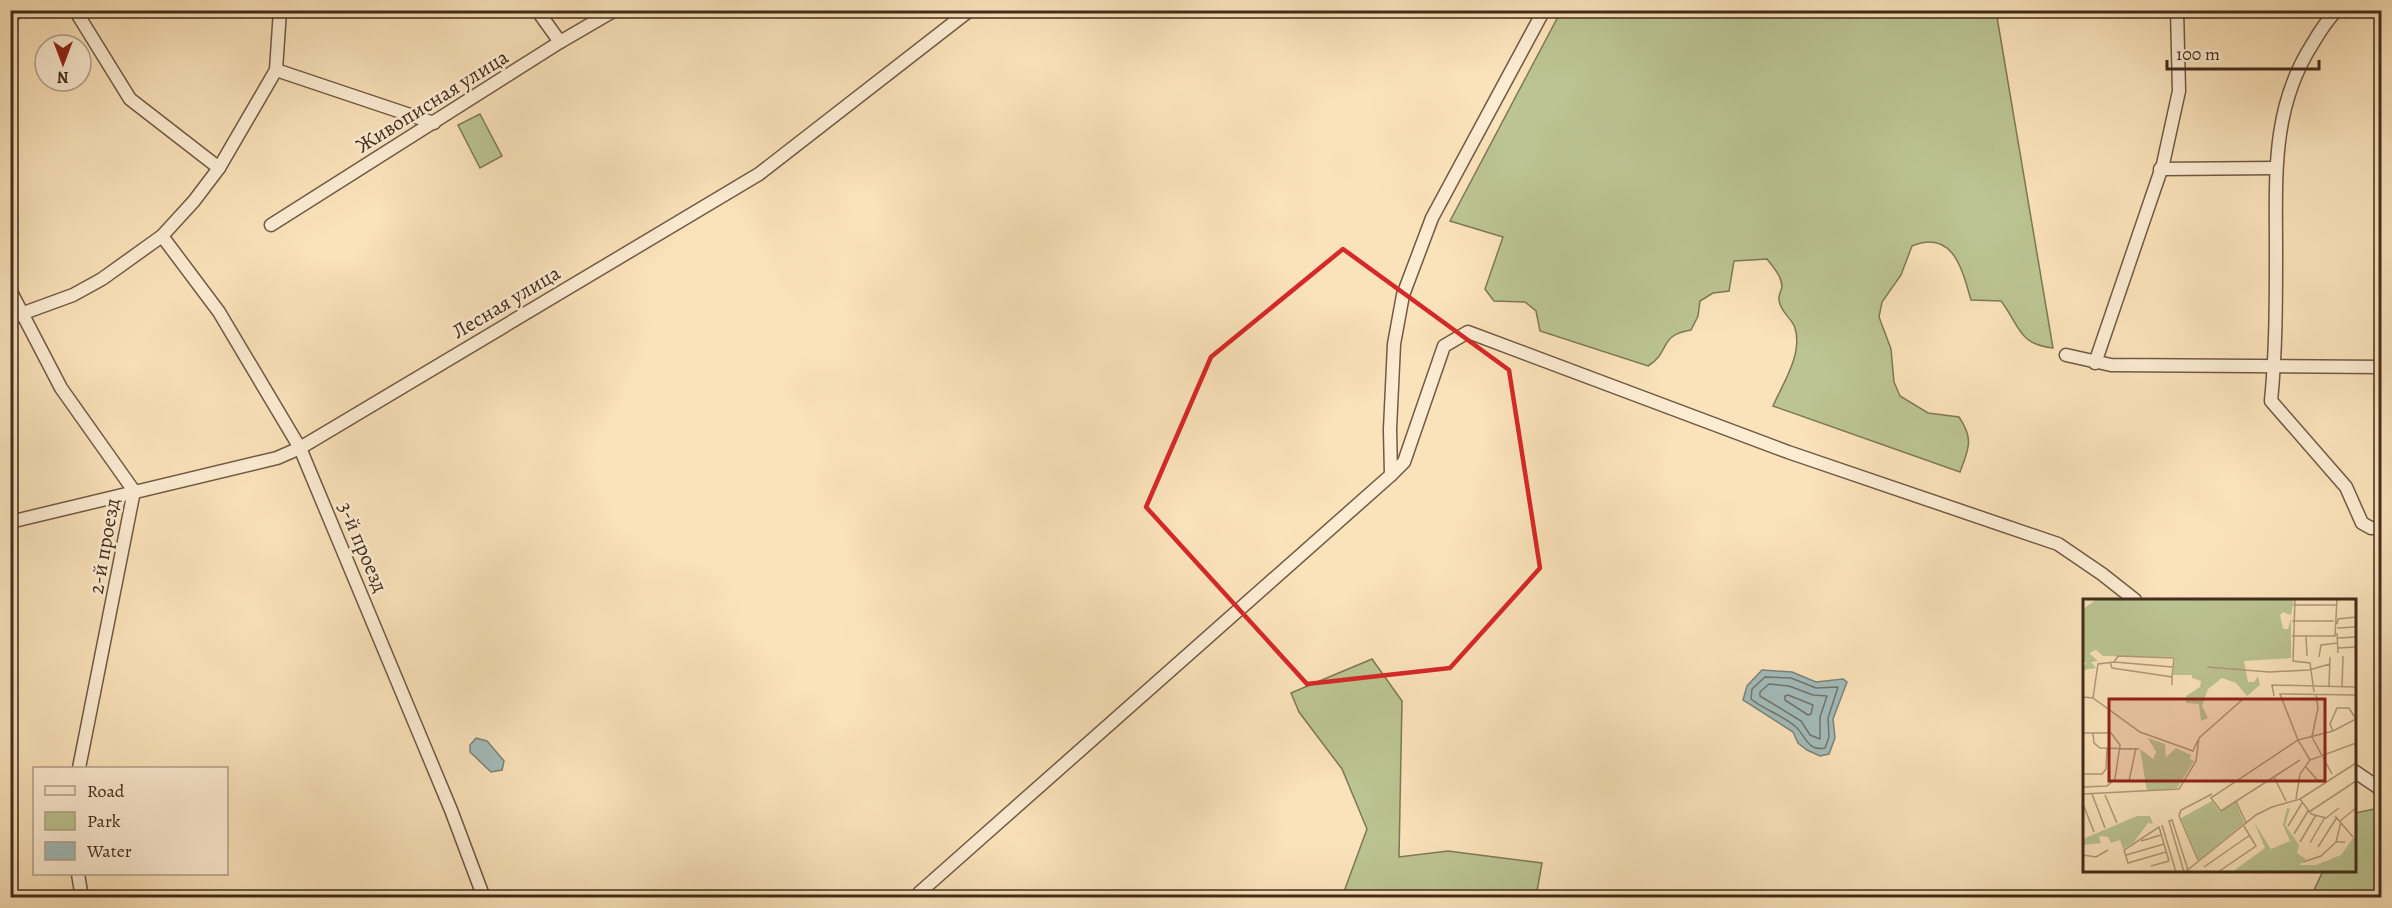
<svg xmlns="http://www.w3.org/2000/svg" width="2392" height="908" font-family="Alegreya,serif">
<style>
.green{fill:#bbc492;stroke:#7e7857;stroke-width:1.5}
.water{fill:#a2bbba;stroke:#7c827b;stroke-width:1.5}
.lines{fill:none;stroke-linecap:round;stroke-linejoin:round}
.shore{stroke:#72746b;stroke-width:1.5}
.minor-casing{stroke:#705a44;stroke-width:15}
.minor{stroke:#fcecd2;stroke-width:12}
.marked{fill:none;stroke:#d62828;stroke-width:4.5;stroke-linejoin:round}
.labels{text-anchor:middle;stroke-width:5;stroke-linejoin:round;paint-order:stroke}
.street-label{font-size:21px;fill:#422c1c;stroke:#fcecd2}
.inset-road{fill:none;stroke:#b0997b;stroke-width:1.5}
.view{fill:#8f2418;fill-opacity:0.15;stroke:#8f2418;stroke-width:3}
.inset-edge{fill:none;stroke:#422c1c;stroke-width:3}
</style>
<rect width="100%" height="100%" fill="#fae2ba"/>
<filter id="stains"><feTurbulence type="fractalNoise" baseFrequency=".00333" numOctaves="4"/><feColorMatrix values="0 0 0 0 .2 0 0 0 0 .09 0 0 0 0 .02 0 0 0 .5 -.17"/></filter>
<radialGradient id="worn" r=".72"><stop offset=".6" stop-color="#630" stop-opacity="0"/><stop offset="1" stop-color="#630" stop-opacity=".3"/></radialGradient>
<g class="green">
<path d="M1561,11H1996L2053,348C2018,345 2019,324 2001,301L1971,300C1962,269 1953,229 1912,246L1901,275L1882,302L1879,317L1891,349L1894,382L1900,396L1928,413L1959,417C1974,439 1969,448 1960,472L1773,406C1783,383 1803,354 1795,328C1792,318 1780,312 1779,300C1778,296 1781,291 1782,287C1782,276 1773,267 1767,259L1734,261L1729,291L1713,293L1700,301L1698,316L1691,330C1658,335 1671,352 1648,366L1540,331L1536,311L1525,302L1494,301L1485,289L1503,237L1450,221Z"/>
<path d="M480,114L502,156L480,168L458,125Z"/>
<path d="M1372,659L1402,701L1399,857L1448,851L1542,863L1536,897H1342L1367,829L1342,769L1299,712L1291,693Z"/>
<path d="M2379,808L2382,809L2381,897H2315L2314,890L2323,871L2354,870L2355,813Z"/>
</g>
<g class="water">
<path d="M1762,670L1792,672L1816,682L1843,679L1847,682L1833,719L1835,738L1829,754L1820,756L1807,750L1798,743L1793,732L1743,700L1747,686Z"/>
<path d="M476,738L487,741L504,761L502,770L491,772L470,752V745Z"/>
</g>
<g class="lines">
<g class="shore">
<path d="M1765,677L1791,678L1816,688L1838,687L1828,718L1829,737L1825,748C1808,752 1805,735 1796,727C1783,715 1764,710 1751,699L1752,689Z"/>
<path d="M1769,684L1789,686L1813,695L1827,696L1820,717V739L1810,735L1801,721L1760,696V692Z"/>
<path d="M1788,695L1813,705L1811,714L1808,715L1785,700V696Z"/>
</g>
<defs>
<g id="minor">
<path d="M75,10L130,99L219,168"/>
<path d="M537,10L560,42"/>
<path d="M2337,10C2327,20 2320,31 2313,43C2271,108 2276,176 2276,251C2276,301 2276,351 2271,401L2346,487L2362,523L2371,528H2382"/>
<path d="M10,16L21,10"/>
<path d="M276,70L434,123"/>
<path d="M2160,169L2276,168"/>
<path d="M271,225L560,42L615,10"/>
<path d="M162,236L219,312L300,448L451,810L484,898"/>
<path d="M10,290L61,388L134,491L79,768"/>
<path d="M10,318L73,295L102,279L162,236L194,201L219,168L276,70L280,10"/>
<path d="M2066,355L2111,365L2382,367"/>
<path d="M2095,363L2163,164L2179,91L2177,10"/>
<path d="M1391,475L1404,462L1444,346L1468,332L1788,452L2058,544L2102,574L2135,600"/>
<path d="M10,522L277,458L300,448L759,174L970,10"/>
<path d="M2354,771L2382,790"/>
<path d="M78,874L82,898"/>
<path d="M919,893L1391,475L1390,429L1394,344L1403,295L1432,218L1544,10"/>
</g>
</defs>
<use href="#minor" class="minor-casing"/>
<use href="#minor" class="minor"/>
</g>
<path class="marked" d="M1343,249L1509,370L1540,568L1450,668L1307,684L1146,507L1211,357Z"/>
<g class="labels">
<g class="street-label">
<text transform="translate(432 101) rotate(-32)" y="7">Живописная улица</text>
<text transform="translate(506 302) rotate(-31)" y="7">Лесная улица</text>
<text transform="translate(104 546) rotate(-80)" y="7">2-й проезд</text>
<text transform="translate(363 547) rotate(67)" y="7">3-й проезд</text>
</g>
</g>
<g transform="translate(2083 599)">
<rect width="273" height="273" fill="#fae2ba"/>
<path d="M14,0H211L208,16L200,13L197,16L200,30H205L208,19V59L161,62L165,83H171L175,77L177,86L164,97L153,84L139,79L125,90L119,107L125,119L118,122L116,105L103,104V97L117,88L118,82L109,79V76H90L92,58L20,57L13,51L6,54L15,62L8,63L13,69L0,71L3,63H0V10ZM65,139L82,145L83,158L93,149L108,156L107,160L111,162L94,189L64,192L57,150L70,160L73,153ZM129,202L137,213L152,202L161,224L116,261L98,219ZM204,209L207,210L202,226L216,246L214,254L223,260L216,266H233L258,256L273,235V273H149L182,249L171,223L188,250L207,242L200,226ZM54,217H67L70,225L65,224L51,243L40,250L37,241L28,244L25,238L19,237L16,238L18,244L0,246V240Z" fill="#bbc492"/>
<path class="inset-road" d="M212,0L210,62L227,64L231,93M210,6H254M209,22H251M254,25L255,20L273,18M254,29L273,28M254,34L255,54M209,37H252L254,0M223,37L224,57M255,39L273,38M255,49L273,48M236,58L238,46L255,44M27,63L29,69L89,78V86M31,63L90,68M124,68L186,73L226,71L247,65M246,88L247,58M259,88L260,57M233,96L235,109L229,138L249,175M191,97L189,86L273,88M0,98L10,99L57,133L110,152L115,141M10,99L15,65L31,63L35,57L91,59L89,78M0,134H28L37,146L32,180L24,187L0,188M10,134L11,144L17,149L56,150M217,161L138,212L128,199L215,141L250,132L273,120L266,109H254L247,125L250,132M227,161L215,141L197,95L273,96M222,167L236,183M0,175H19L23,170L24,149M191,178L203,202M46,182L53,149M0,195L96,190L113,162L116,139L159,101M9,195L22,229M22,196L34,224M213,200L217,175L227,161L273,144M217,200L273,164M153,202L163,224L166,221M0,205L11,233M226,213L273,182M252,217L270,238M257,222L273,209M79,226L93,273M205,227L219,204M211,235L225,212M58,242L78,236M217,243L233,216M253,243L258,223M227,244L242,218M235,248L254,218M83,253L45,264L41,251L76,228L86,262M0,256L13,258L25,251M43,256L81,245M115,261L96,217L98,211L129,195M220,263L238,257L253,243H262M68,267L86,262M121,268L167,236M101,273L86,222L89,221L105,271M102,273L173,216L189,208L217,200L228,215L243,219L256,209M135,273L173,247L161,227"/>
<path class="view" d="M26,100H242V182H26Z"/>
<rect width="273" height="273" class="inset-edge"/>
</g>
<rect width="2392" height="908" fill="none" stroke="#fae2ba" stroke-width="36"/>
<rect x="12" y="12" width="2368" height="884" fill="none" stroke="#422c1c" stroke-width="3"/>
<rect x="18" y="18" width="2356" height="872" fill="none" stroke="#422c1c" stroke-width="1.5"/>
<rect x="33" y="767" width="195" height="108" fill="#fcecd2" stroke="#b29f89" stroke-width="1.5"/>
<rect x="45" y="786" width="30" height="9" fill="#fcecd2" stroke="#b29f89" stroke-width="1.5"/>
<text x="87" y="797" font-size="18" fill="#422c1c">Road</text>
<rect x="45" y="812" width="30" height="18" fill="#bbc492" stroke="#b29f89" stroke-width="1.5"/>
<text x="87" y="827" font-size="18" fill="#422c1c">Park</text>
<rect x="45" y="842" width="30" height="18" fill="#a2bbba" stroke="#b29f89" stroke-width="1.5"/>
<text x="87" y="857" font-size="18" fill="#422c1c">Water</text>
<g transform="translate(63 63) rotate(180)"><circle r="28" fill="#fcecd2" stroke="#b29f89" stroke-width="1.5"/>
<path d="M0-4.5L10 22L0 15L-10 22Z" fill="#8f2418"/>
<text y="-9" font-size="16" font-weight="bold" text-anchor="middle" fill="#422c1c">N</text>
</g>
<path d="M2167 60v9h152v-9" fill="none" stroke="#422c1c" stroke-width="3"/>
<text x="2176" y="60" font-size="18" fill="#422c1c" stroke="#fcecd2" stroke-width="4.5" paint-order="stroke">100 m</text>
<rect width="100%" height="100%" filter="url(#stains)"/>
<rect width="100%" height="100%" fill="url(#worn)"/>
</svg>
